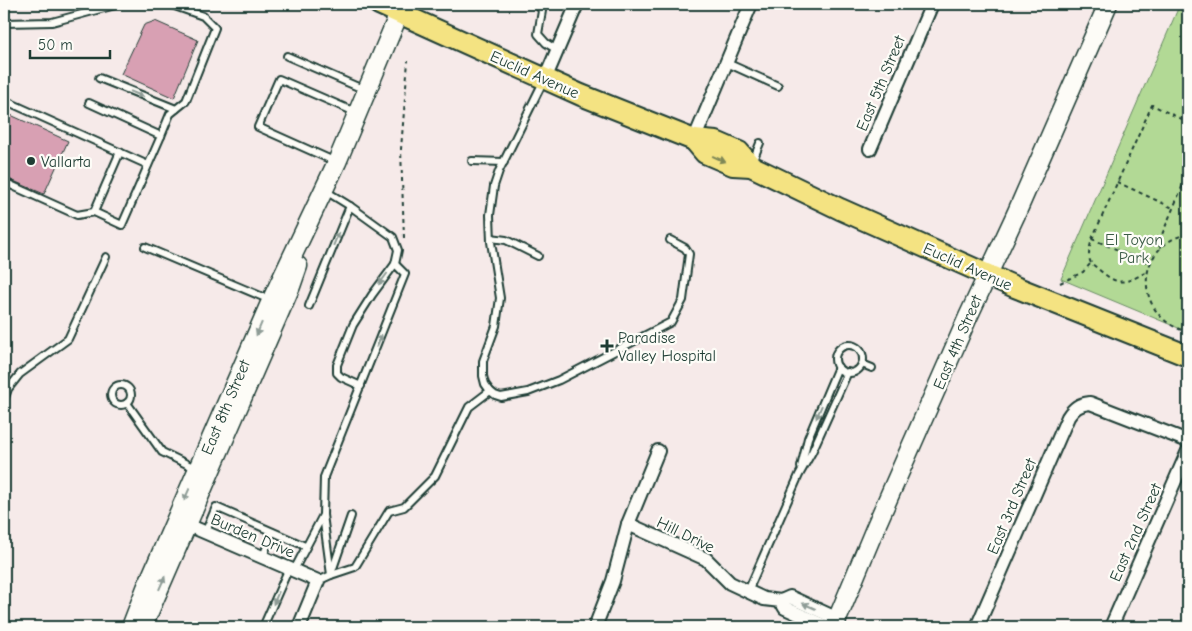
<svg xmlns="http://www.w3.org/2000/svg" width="1192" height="631" font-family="'Comic Neue',sans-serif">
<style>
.green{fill:#b2d995;stroke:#688b64}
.building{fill:#d8a0b3;stroke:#1f3d34}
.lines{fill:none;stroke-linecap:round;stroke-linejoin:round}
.lane-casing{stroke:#1f3d34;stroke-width:10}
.street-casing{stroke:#1f3d34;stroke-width:16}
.secondary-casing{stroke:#1f3d34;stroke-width:21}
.primary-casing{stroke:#1f3d34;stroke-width:24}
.path{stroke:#1f3d34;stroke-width:2;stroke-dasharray:4 4;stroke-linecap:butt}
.lane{stroke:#fdfcf7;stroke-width:6}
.street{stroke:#fdfcf7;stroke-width:12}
.secondary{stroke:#fdfcf7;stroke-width:18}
.primary{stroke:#f4e382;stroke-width:20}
.oneway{fill:#8e9c96}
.oneway2{fill:#7f8857}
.poi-dot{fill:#1f3d34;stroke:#fdfcf7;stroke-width:2}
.labels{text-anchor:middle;stroke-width:4.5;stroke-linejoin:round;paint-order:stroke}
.street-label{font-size:16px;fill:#1f3d34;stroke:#fdfcf7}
.poi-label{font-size:16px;fill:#1f3d34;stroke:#fdfcf7;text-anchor:start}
.park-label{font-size:16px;fill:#3c5c47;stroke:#fdfcf7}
</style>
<rect width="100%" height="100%" fill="#f6eae9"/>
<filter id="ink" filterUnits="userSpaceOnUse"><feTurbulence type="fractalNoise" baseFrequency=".02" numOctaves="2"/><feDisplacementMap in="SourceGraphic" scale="10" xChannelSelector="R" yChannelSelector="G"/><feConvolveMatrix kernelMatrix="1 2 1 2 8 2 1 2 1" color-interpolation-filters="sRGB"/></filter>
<g filter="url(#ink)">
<path class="green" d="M1180,4H1188V332L1061,279Z"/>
<g class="building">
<path d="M155,21L198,40L174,98L121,74L144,25Z"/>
<path d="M4,112L68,141L44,194L4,177Z"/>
</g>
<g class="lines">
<defs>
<g id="lane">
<path d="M538,4L542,11L538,34L546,43L557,50"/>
<path d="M4,23L52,22L119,4"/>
<path d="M287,56L365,90"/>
<path d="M727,63L778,86"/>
<path d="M99,78L176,109"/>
<path d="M543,82L499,171L494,186L490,215L491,242L500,298L496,326L483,361V376L485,384L490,391L495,395L501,397L528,392L559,380L671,322L683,300L689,254L685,248L670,240"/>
<path d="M4,100L148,165"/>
<path d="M161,136L170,114L186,101L215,28L203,16L169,4"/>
<path d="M472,161L504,162"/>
<path d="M336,162L258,127L279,79L355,112"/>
<path d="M752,163L760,143"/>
<path d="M4,182L77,215L94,212L122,225L161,136L89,103"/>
<path d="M324,190L350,206L393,237L398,250L395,264L372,295L353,325L337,365V373L341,377L361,386"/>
<path d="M94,212L120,152"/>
<path d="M491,238L506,240L538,256"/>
<path d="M145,247L270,300"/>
<path d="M309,306L350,206"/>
<circle cx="849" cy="359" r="14"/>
<path d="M862,364L872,368"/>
<circle cx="121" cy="395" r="10"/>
<path d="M4,400L8,389L20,374L68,339L106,257"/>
<path d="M127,403L162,452L197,469"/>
<path d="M801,467L808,438L838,367"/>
<path d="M205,533L216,507L305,546"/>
<path d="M263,557L272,532"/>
<path d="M294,570L323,515"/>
<path d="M331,574L351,516"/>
<path d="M331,575L355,567L389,511L404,507L435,476L469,407L490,391"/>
<path d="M318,581L331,575L323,515L324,477L405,274L395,264"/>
<path d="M748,591L799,475L812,452L848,372"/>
<path d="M263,627L289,568"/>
</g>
<g id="street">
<path d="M545,79L577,4"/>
<path d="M694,140L751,4"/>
<path d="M870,149L932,4"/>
<path d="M181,522L318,581L299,627"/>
<path d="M628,524L706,559L730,583L764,599L781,601L790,597L838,619"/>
<path d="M781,601L785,608L827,627"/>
<path d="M595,627L613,581L628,524L658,451"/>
<path d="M977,627L1068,417C1074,408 1079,404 1090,403L1188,441"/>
<path d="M1111,627L1188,451"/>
</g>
<g id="secondary">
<path d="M146,619L291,286L298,266"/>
<path d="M131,627L146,588L271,301L337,162L403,4"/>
<path d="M834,627L876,526L968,317L1016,214L1108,4"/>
</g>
<g id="primary">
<path d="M379,4L581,95L694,140L716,142L739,152L751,166"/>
<path d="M694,140L705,153L733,165L751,166L840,209L1015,287L1188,356"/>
</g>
</defs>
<use href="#lane" class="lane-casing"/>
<use href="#street" class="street-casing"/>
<use href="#secondary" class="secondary-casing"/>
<use href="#primary" class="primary-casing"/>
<g class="path">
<path d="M1187,71H1188"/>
<path d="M1117,182L1173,208"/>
<path d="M1188,234C1133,245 1133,318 1188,332"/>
<path d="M404,238L401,149L408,61"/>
<path d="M1092,239L1152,105L1188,122"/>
<path d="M1161,248L1158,244L1188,173"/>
<path d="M1091,263C1087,256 1090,246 1092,239L1151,264"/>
<path d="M1060,283L1083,272L1091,263C1116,284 1119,288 1148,271"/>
</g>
<use href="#lane" class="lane"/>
<use href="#street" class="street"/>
<use href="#secondary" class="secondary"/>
<use href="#primary" class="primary"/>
</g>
<defs><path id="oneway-solid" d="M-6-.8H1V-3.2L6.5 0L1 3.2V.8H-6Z" transform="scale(1.25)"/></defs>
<g class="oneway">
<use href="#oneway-solid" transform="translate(137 94) rotate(22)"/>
<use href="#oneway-solid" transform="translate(336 239) rotate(-68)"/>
<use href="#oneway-solid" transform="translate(383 279) rotate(127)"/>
<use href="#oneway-solid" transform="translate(259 329) rotate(113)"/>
<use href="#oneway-solid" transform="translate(379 341) rotate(-68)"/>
<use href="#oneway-solid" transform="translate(819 412) rotate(113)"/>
<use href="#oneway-solid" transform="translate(187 494) rotate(114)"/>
<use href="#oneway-solid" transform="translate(162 583) rotate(-66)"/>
<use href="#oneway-solid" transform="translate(276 598) rotate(113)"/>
<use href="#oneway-solid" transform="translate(809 606) rotate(-156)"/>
</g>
<use class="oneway2" href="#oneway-solid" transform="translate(719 159) rotate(24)"/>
</g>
<g class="poi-dot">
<circle cx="31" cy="161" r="5"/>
<path d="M604.5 338.5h5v5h5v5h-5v5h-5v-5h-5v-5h5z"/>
</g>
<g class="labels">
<g class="street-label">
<text transform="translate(535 74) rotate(24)" y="6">Euclid Avenue</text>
<text transform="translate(880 83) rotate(-67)" y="6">East 5th Street</text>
<text transform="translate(968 266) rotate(24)" y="6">Euclid Avenue</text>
<text transform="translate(957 342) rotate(-67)" y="6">East 4th Street</text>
<text transform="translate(225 407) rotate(-67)" y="6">East 8th Street</text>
<text transform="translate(1011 506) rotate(-67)" y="6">East 3rd Street</text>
<text transform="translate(1135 532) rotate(-66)" y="6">East 2nd Street</text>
<text transform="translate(686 534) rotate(26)" y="6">Hill Drive</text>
<text transform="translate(253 535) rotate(23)" y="6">Burden Drive</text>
</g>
<g class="poi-label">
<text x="41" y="167">Vallarta</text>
<text x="618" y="343">Paradise<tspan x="618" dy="18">Valley Hospital</tspan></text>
</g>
<g class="park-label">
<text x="1134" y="245">El Toyon<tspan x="1134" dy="18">Park</tspan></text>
</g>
</g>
<rect width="1192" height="631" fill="none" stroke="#fdfcf7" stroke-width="20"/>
<rect x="10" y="10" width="1172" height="611" fill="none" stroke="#1f3d34" stroke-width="2" filter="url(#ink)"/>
<path d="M30 50v8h80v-8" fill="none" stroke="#1f3d34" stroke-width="2.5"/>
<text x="38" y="50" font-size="15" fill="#1f3d34" stroke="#fdfcf7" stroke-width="4" paint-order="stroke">50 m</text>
</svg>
